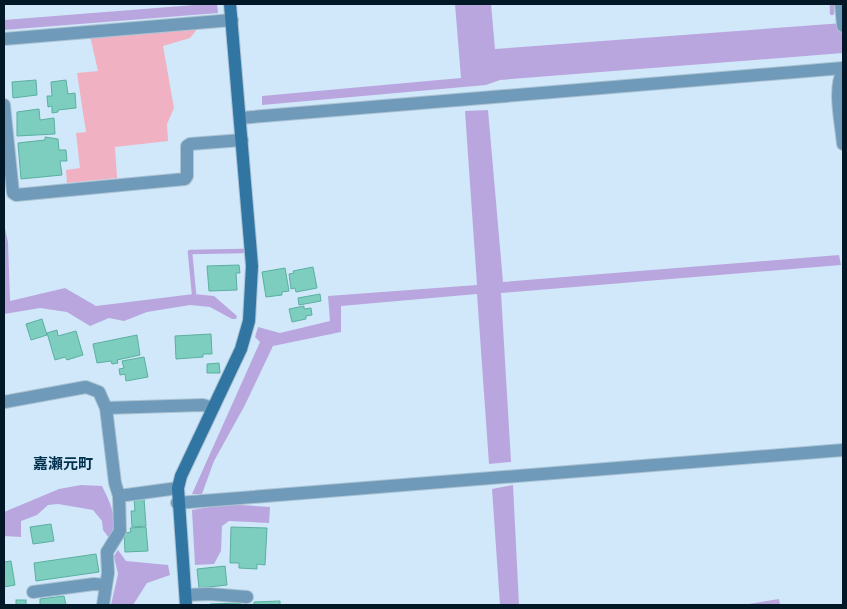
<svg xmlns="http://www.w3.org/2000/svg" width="847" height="609" font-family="Figtree,'Noto Sans JP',sans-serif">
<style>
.green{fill:#f0b1c2}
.water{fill:#baa6df}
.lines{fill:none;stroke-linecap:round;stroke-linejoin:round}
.stream{stroke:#baa6df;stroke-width:4.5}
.building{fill:#7dcebf;stroke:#5bafa0}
.street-casing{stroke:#abc3d3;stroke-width:14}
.secondary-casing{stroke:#abc3d3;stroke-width:14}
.street{stroke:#709ab9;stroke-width:12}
.secondary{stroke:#3175a2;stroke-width:12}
.labels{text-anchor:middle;stroke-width:4;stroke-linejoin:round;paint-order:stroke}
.neighbourhood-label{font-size:15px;font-weight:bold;fill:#00304c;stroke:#d0e8f9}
</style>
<rect width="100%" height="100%" fill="#d0e8f9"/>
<path class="green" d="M198,28L190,38L163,46L174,108L167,124L168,141L115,147L117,178L67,183L66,170L80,168L76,133L86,132L77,73L98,71L90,36Z"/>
<g class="water">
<path d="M207,4H217L218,13L4,30V20Z"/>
<path d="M455,4H491L495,49L843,23V53L500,80L486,85L262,105V96L461,78Z"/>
<path d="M488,110L503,282L839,255L841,265L501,293L511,462L489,464L477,294L341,306V332L273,346L245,405L214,461L202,494H192L260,342L255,337L258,327L280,333L330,321L328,296L477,285L465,111Z"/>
<path d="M4,224L8,242L10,301L65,288L96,306L194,294L214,296L237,316L236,319H232L210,307L190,305L147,312L124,321L109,318L90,326L67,312L40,308L4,314Z"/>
<path d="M81,485L102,486C110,502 120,522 109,538L103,530L102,521L93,510L58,504L48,505L37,515L21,521V537L4,536V512L59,489Z"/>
<path d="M513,485L519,605H500L492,489Z"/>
<path d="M226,504L270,507L269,523L229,521L222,526L221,551L214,564L195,565L192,510Z"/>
<path d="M118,550L126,561L168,565L170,575L147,583L133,605H111L118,574L114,556Z"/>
<path d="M779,599L780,605H743Z"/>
</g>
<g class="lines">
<g class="stream">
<path d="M832,4V13"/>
<path d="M194,294L190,252L243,251"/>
</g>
</g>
<g class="building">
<path d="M36,80L37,95L13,98L12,82Z"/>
<path d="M66,80L68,94L75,93L76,108L58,110V112L52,113V106L48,107L47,96H52L51,82Z"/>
<path d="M39,109L40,120L54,118L55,134L17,136V112Z"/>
<path d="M45,137L58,139L59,150H66L67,161H60L62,175L21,179L18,143L45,140Z"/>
<path d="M239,265L240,273H236L237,290L209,291L207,266Z"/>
<path d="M313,267L317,288L296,292L295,288L291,289L289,274L294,273L293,271Z"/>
<path d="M285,268L289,291L282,292V295L266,297L262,272Z"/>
<path d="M320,294L321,301L299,305L298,298Z"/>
<path d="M304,306V309L311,308L312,315L306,316V319L292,322L289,309Z"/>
<path d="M42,319L47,335L31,340L26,324Z"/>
<path d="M57,330L58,336L76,331L83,355L67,360L65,357L55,360L47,333Z"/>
<path d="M211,334L212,354H203V357L176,359L175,336Z"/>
<path d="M137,335L140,355L117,360L118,363L112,364L111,361L97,363L93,344Z"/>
<path d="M144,357L148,377L126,381L125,374L120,375L119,369L124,368L122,361Z"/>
<path d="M219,363L220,373H207V364Z"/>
<path d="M144,498L146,526L132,527L131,511H135L134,499Z"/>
<path d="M51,524L54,541L33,544L30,527Z"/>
<path d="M146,527L148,551L125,552L124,533L131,532L130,528Z"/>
<path d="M231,527L267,528L265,565L257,564V569L239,568V563H230Z"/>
<path d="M96,554L99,572L36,581L34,563Z"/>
<path d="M11,561L15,585L4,587V562Z"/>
<path d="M225,566L227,585L199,588L197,569Z"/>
<path d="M64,596L66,605H40V599Z"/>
<rect x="16" y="600" width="10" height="5"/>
<path d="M280,601V605H254V602Z"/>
<path d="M240,603L241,605H210V604Z"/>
</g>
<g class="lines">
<defs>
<g id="street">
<path d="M841,4L843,26"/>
<path d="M4,39L232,20"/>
<path d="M843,70C833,90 841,121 843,144"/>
<path d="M4,105L13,193L16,195L185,179L187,176V146L190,144L242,140"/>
<path d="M240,118L843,68"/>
<path d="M4,402L86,387L99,392L106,408L203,405L213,408"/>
<path d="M106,408L115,483L119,496"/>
<path d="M177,503L843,450"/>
<path d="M33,592L94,584L106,585"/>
<path d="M186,595L209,594L247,597"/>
<path d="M103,605L108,573L107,552L120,531L119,496L178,488"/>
</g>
<path id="secondary" d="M186,605L178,488L181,476L241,349L249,321L252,266L230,4"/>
</defs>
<use href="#street" class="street-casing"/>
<use href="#secondary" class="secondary-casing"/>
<use href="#street" class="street"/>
<use href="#secondary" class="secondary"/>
</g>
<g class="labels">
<g class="neighbourhood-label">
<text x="63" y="469">嘉瀬元町</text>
</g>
</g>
<rect width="847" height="609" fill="none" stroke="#021827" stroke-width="10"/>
</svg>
